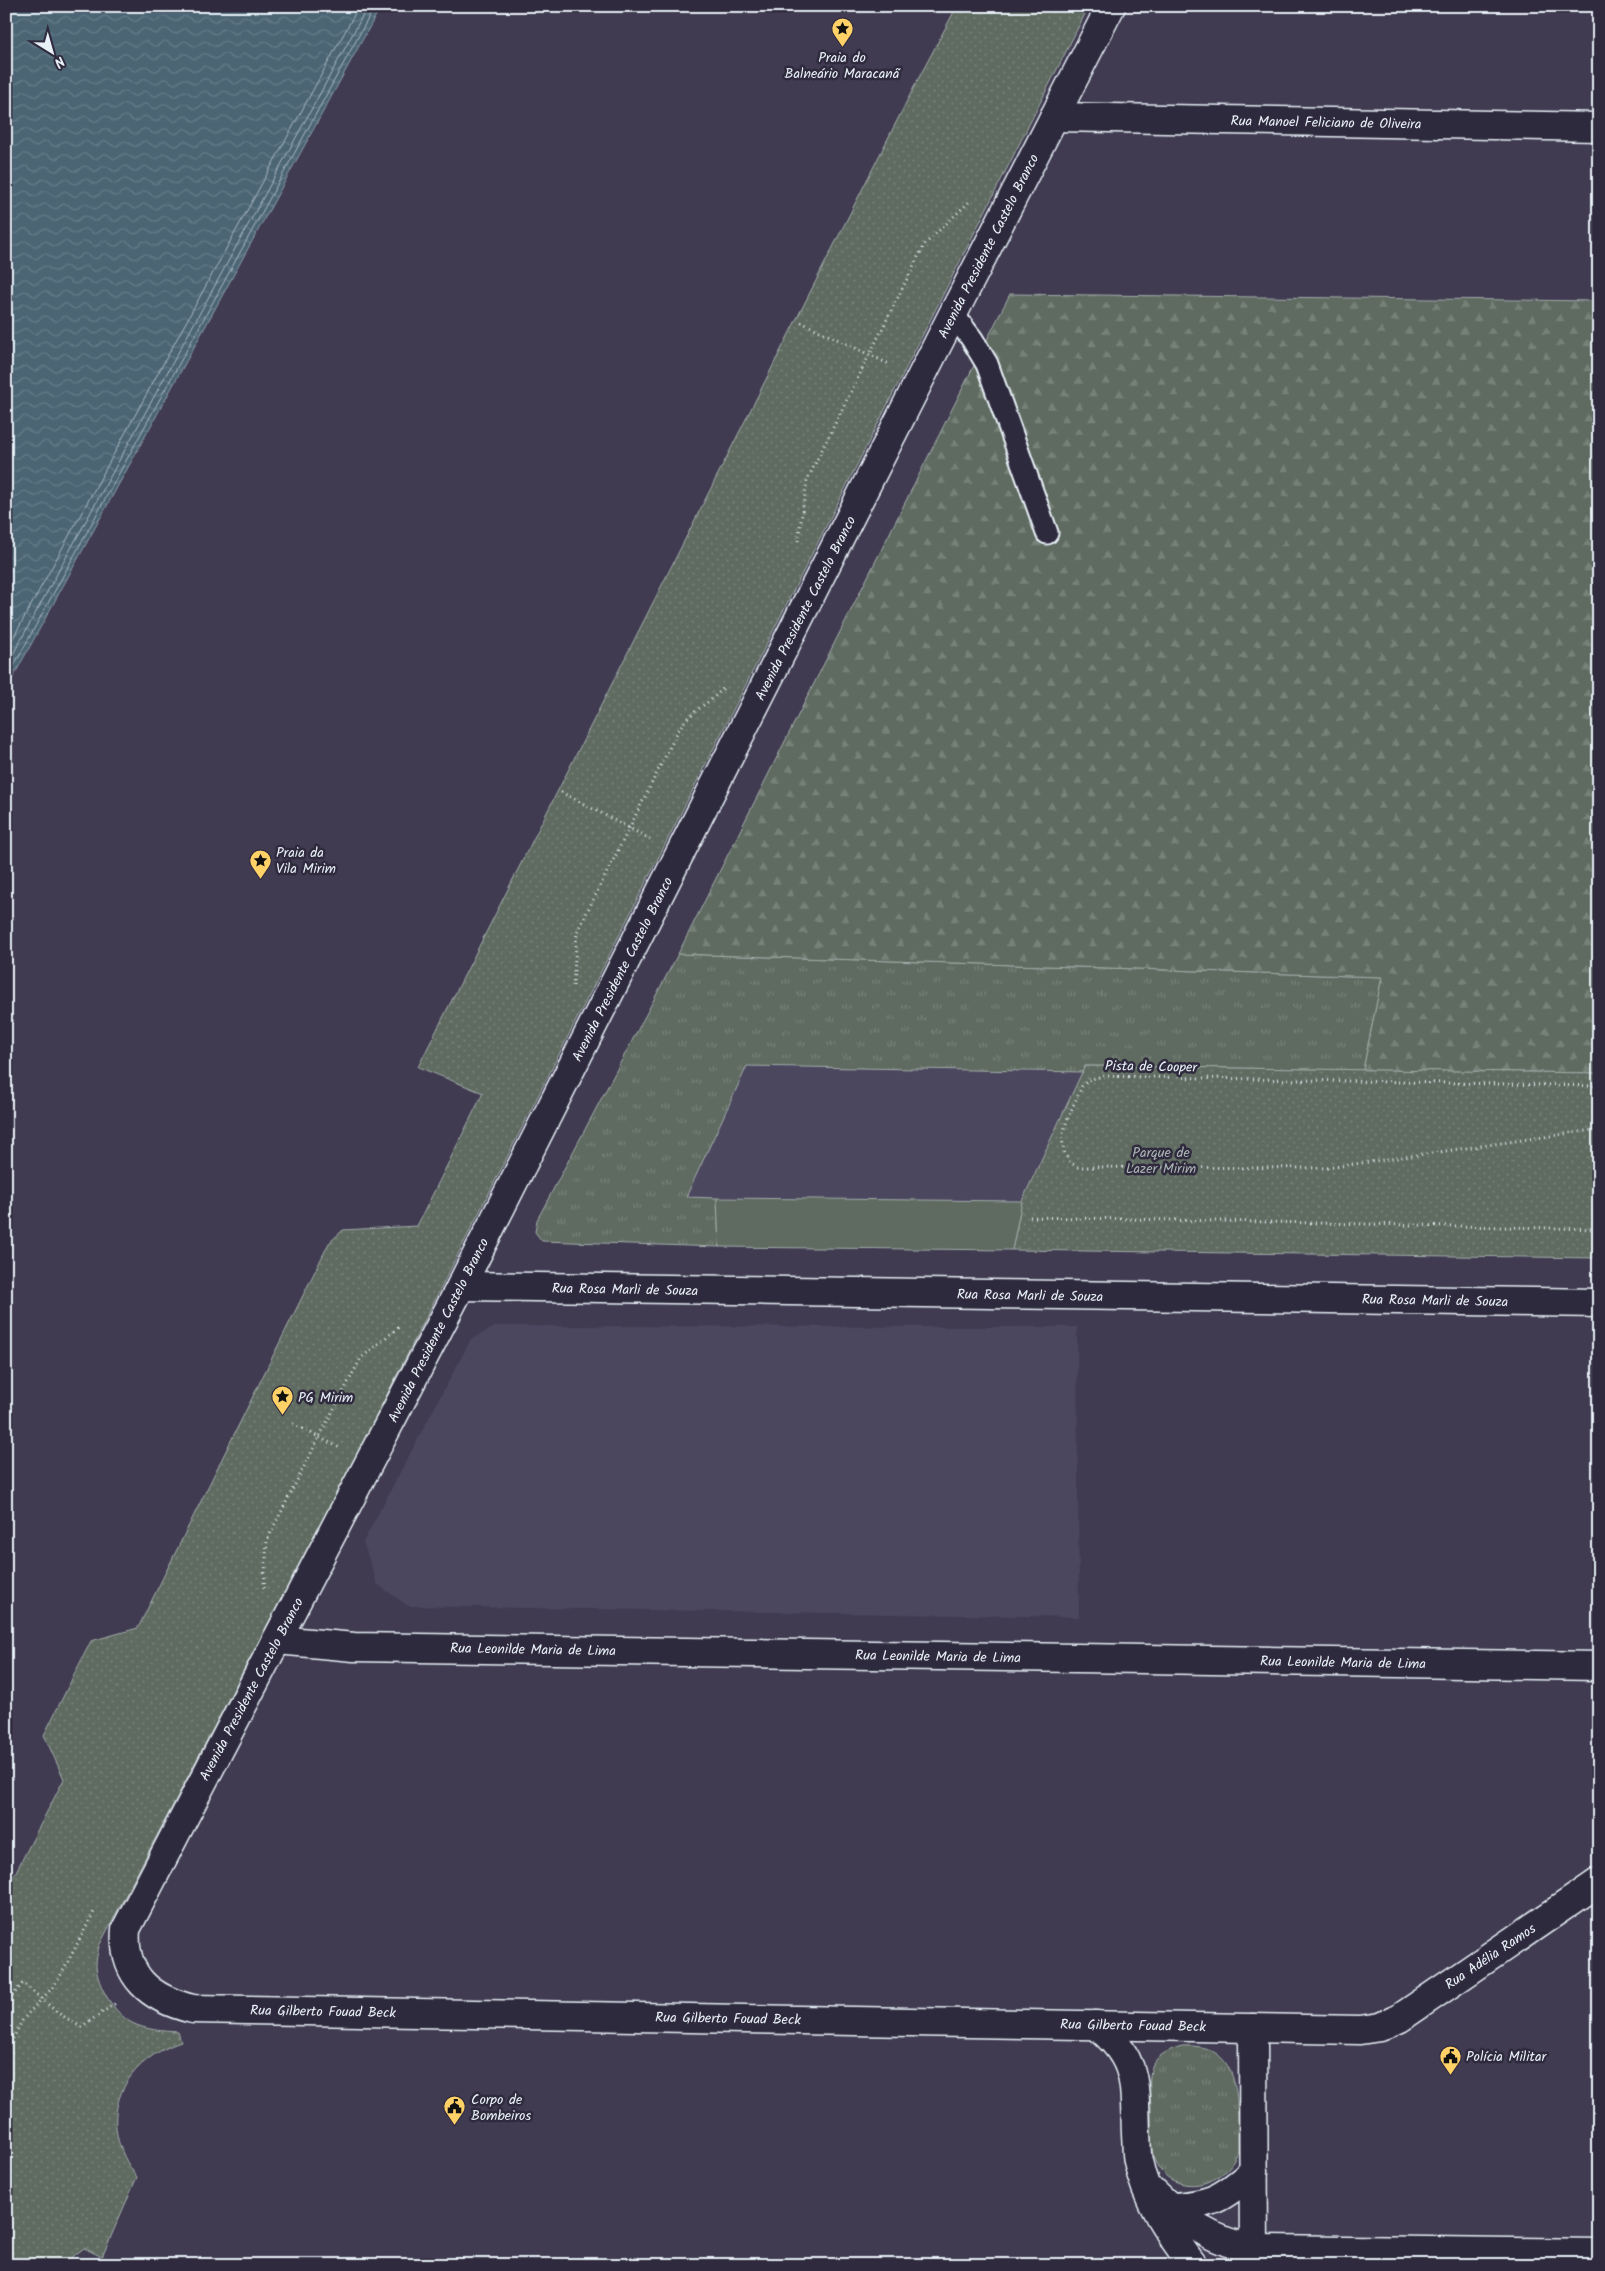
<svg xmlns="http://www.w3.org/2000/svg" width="1605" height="2271" font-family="Kalam,sans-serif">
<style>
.built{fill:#4c475f}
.grass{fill:url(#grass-tufts);stroke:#a4aeac}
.forest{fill:url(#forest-firs);stroke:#a4aeac}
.park{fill:url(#park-dots);stroke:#a4aeac}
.garden{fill:#5f6b61;stroke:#a4aeac}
.water{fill:url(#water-waves);stroke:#8a9da9}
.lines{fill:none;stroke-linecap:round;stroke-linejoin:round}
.shore{stroke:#aab9c3;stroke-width:1}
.service-casing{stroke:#e8f1f8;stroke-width:25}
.minor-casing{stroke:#e8f1f8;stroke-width:31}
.tertiary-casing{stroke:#e8f1f8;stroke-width:31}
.path{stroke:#e8f1f8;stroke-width:3;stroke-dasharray:1 4;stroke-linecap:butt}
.service{stroke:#2f2a3d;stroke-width:21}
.minor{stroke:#2f2a3d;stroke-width:28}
.tertiary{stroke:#2f2a3d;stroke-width:28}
.labels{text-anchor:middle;stroke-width:5;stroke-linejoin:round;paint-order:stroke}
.poi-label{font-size:14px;fill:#e8f1f8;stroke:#2f2a3d;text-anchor:start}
.street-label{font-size:14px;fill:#e8f1f8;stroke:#2f2a3d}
.park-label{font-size:14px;fill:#aab5b4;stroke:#2f2a3d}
</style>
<defs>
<pattern id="grass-tufts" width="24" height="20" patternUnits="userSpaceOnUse" patternTransform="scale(1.25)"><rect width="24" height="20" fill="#5f6b61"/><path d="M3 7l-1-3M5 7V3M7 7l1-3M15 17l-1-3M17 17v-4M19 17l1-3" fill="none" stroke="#768178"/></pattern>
<pattern id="forest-firs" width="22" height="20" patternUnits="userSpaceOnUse" patternTransform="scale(1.25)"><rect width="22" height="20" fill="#5f6b61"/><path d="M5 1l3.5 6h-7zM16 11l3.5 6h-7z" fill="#768178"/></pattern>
<pattern id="park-dots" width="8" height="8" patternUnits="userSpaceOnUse" patternTransform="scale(1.25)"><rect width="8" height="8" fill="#5f6b61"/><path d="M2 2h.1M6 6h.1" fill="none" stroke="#768178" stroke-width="1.8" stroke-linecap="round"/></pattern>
<pattern id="water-waves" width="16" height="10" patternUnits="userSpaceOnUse" patternTransform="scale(1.25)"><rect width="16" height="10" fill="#4c6574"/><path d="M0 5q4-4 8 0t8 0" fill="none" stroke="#667c89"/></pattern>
</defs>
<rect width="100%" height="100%" fill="#403b51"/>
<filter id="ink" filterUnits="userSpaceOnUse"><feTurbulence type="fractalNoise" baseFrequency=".02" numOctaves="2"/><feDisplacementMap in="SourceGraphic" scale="10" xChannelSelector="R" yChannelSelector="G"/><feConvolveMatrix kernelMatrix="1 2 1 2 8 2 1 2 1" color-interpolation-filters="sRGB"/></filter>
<g filter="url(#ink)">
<g class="built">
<path d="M746,1066L1083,1072L1022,1201L686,1197Z"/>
<path d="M497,1326L1077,1327L1079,1617L408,1606L377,1584L363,1542L471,1339Z"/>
</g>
<g class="grass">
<path d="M678,954L1382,977L1363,1070L1085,1066L1083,1072L747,1066L686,1197L717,1198L719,1247L542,1241L535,1232L537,1220Z"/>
<path d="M1182,2046C1246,2042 1237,2107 1238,2151C1233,2166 1222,2177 1207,2182C1185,2190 1159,2180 1153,2155C1150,2141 1152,2124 1151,2110C1151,2096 1147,2076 1153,2064C1159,2054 1171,2049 1182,2046Z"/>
</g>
<path class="forest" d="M1010,294L1599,301V1073L1363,1070L1382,977L678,954Z"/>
<g class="park">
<path d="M957,6H1089L356,1456L99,1946C98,1952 96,1959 96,1965C97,1986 114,2013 132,2023C146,2030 163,2031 178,2032L181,2042C118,2063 95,2123 137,2177L102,2257L84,2248L62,2265H6V1891L64,1779L44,1735L91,1641L138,1628L329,1243L343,1230L417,1226L483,1093L418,1067L913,89Z"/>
<path d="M1085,1066L1599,1073V1258L1012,1250L1022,1201Z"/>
</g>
<path class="garden" d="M717,1198L1022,1201L1012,1250L719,1247Z"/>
<path class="water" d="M6,6H381L6,690Z"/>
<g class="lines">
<g class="shore">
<path d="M6,651L359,6"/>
<path d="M6,667L368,6"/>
<path d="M6,680L375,6"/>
</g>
<defs>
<path id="service" d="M953,314L972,339L987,364L1047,533"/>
<g id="minor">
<path d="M277,1640L354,1647L1599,1666"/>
<path d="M1254,2249L1599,2253"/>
</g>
<g id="tertiary">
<path d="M1111,6L953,314L461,1286L126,1929C122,1976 150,1999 193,2009L1360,2030L1380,2027L1400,2018L1599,1882"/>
<path d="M1054,117L1599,127"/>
<path d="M461,1286L1599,1303"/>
<path d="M1096,2025C1139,2059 1134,2084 1136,2134C1137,2143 1136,2152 1138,2161C1146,2201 1169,2233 1193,2265"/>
<path d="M1253,2028L1254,2265"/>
<path d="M1155,2193C1184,2222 1214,2242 1254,2249"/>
<path d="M1171,2207C1212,2205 1223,2198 1254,2171"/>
</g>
</defs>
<use href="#service" class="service-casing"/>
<use href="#minor" class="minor-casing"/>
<use href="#tertiary" class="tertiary-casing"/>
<g class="path">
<path d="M801,322L889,364"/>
<path d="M798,541L807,480L920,253L924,245L970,201"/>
<path d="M561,792L650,839"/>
<path d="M573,986L577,932L678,731C688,712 710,704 724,687"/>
<path d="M1599,1086L1103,1076L1088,1080L1082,1086C1072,1111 1047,1148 1077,1167L1327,1168L1599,1129"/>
<path d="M1030,1217L1599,1229"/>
<path d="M293,1424L340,1448"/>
<path d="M264,1588L267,1540L319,1437L361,1358L400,1326"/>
<path d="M6,2004L23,1983L58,2013L81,2027L116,2003"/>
<path d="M6,2052L23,2019L53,1987L62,1973L94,1912"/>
</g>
<use href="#service" class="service"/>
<use href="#minor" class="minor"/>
<use href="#tertiary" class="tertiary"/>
</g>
</g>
<defs>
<symbol id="sight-pin" viewBox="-11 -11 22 30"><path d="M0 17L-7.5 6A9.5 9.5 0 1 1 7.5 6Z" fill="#ffd166" stroke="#2f2a3d"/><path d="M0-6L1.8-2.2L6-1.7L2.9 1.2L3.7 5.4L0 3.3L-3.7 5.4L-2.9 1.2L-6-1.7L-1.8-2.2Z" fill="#111"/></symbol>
<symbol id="civic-pin" viewBox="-11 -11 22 30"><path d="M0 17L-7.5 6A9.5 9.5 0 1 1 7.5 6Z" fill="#ffd166" stroke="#2f2a3d"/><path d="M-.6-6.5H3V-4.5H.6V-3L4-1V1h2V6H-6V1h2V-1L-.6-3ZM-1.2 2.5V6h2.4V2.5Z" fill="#111"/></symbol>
</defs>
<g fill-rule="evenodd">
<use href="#sight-pin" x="830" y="16" width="25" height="34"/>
<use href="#sight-pin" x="248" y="848" width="25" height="34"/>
<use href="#sight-pin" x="270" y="1384" width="25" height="34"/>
<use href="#civic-pin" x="1438" y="2044" width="25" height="34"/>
<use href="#civic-pin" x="442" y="2094" width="25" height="34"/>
</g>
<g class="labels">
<g class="poi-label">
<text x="842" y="62" text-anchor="middle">Praia do<tspan x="842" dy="16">Balneário Maracanã</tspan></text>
<text x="276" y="857">Praia da<tspan x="276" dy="16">Vila Mirim</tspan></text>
<text x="298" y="1402">PG Mirim</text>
<text x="1466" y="2061">Polícia Militar</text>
<text x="471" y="2104">Corpo de<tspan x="471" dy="16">Bombeiros</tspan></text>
</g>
<g class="street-label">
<text transform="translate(1326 122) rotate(1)" y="5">Rua Manoel Feliciano de Oliveira</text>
<text transform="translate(988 246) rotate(-63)" y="5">Avenida Presidente Castelo Branco</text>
<text transform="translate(805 608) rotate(-63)" y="5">Avenida Presidente Castelo Branco</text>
<text transform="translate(622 969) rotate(-63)" y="5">Avenida Presidente Castelo Branco</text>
<text transform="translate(1151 1066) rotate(1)" y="5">Pista de Cooper</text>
<text transform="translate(625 1289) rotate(1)" y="5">Rua Rosa Marli de Souza</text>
<text transform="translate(1030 1295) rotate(1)" y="5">Rua Rosa Marli de Souza</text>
<text transform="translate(1435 1300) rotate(1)" y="5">Rua Rosa Marli de Souza</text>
<text transform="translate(438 1330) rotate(-63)" y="5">Avenida Presidente Castelo Branco</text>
<text transform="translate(533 1649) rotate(1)" y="5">Rua Leonilde Maria de Lima</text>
<text transform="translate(938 1656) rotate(1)" y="5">Rua Leonilde Maria de Lima</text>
<text transform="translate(1343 1662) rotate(1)" y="5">Rua Leonilde Maria de Lima</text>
<text transform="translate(251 1689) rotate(-62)" y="5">Avenida Presidente Castelo Branco</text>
<text transform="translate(1490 1956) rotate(-34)" y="5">Rua Adélia Ramos</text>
<text transform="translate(323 2011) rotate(1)" y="5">Rua Gilberto Fouad Beck</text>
<text transform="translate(728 2018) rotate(1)" y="5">Rua Gilberto Fouad Beck</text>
<text transform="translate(1133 2025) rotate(1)" y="5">Rua Gilberto Fouad Beck</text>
</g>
<g class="park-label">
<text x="1161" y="1157">Parque de<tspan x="1161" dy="16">Lazer Mirim</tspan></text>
</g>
</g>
<rect width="1605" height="2271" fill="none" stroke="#2f2a3d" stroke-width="25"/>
<rect x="12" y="12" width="1580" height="2246" fill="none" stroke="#e8f1f8" stroke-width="2" filter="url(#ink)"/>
<g transform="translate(52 52) rotate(143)" stroke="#2f2a3d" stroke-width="4" paint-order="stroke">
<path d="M0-4L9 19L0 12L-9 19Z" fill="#e8f1f8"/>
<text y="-8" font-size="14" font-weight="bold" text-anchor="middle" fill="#e8f1f8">N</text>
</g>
</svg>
